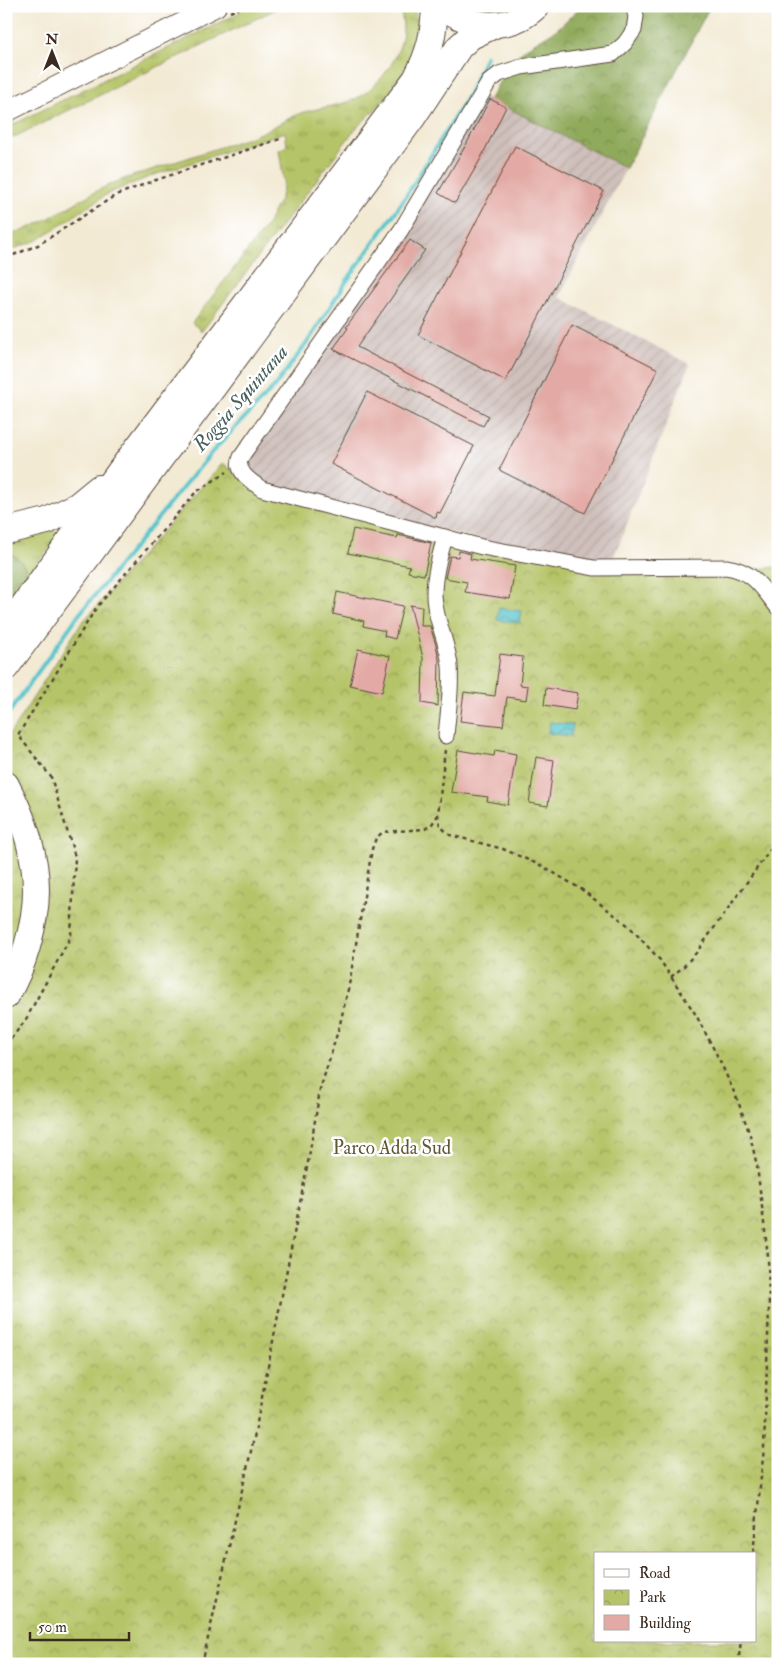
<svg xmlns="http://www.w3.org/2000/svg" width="784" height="1670" font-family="'IM FELL Double Pica',serif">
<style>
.industrial{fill:url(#industrial-furrows)}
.grass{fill:url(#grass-tufts);stroke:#787742}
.forest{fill:url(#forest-crowns);stroke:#666a3d}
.park{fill:url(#park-crowns);stroke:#787742;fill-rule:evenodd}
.water{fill:url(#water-waves);stroke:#497875}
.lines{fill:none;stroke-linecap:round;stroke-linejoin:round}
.stream{stroke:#57c5cc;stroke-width:4}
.building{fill:#e3aaa5}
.minor-casing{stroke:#574739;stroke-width:17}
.tertiary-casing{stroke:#574739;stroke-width:22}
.primary-casing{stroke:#574739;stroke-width:27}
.trunk-casing{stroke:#574739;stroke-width:28}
.path{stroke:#574739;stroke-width:2.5;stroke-dasharray:4 4;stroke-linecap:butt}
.minor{stroke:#fff;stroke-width:15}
.tertiary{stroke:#fff;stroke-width:20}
.primary{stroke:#fff;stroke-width:25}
.trunk{stroke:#fff;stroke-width:26}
.labels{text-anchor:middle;stroke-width:5;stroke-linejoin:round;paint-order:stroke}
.park-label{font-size:19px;fill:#605834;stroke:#fff}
.water-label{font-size:20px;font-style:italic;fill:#45605b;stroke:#fff}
</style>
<defs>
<pattern id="industrial-furrows" width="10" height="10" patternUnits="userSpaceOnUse" patternTransform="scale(1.25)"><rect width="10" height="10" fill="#cfc0bb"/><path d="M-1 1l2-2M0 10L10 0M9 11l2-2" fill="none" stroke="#b3a5a0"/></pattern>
<pattern id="grass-tufts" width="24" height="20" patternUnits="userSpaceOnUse" patternTransform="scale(1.25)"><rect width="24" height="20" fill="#b5c467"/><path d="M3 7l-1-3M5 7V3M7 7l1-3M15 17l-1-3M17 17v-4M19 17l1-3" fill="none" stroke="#949f54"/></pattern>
<pattern id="forest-crowns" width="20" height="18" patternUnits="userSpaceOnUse" patternTransform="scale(1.25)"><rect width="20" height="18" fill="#90aa5c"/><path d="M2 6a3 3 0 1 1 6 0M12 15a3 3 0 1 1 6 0" fill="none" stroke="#778b4b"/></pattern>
<pattern id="park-crowns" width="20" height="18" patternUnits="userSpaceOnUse" patternTransform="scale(1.25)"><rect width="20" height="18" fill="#b5c467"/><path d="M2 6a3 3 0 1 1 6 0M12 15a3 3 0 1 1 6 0" fill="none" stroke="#949f54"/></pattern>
<pattern id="water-waves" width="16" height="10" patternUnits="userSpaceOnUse" patternTransform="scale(1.25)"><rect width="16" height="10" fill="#57c5cc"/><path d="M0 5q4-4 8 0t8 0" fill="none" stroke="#49a0a5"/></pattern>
</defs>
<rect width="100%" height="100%" fill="#fff"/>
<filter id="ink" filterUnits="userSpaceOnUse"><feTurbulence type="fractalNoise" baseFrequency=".02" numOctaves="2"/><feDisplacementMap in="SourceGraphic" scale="10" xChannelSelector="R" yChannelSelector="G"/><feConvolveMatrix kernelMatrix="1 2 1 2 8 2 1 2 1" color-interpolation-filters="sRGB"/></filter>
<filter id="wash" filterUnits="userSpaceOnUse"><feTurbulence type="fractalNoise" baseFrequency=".0096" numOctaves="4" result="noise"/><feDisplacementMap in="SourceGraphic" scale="20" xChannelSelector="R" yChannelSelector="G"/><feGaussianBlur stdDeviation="1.12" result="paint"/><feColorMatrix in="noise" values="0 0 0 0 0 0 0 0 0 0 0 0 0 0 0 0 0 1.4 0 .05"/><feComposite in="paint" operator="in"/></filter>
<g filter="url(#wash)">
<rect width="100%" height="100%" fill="#f3ead4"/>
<path class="industrial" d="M481,95L626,168L559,297L690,364L609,569L262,489L241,457L401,230Z"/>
<g class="grass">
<path d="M240,6H282L6,141V128L239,13Z"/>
<path d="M398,6H413C430,53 387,99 356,128L202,331L192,323L267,225L281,197L284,182L279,150L287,146L285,132L154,175L109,193L38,240L6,252V236C46,226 77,198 114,183C127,177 141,174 154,169C186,158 219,148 251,137C268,131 282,121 299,114C320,106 345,107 364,94C389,76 414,37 398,6Z"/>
<path d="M447,6H532L508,20Z"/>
<path d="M53,529C57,531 59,534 57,539L27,575C25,562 17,557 6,550V541Z"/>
</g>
<g class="forest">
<path d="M582,6H710L626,168L490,99L511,61L526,48L556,30Z"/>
<path d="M6,550C17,557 25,562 27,575L6,603Z"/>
</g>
<path class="park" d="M223,463L257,491L482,552L727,571L778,567V1664H6V740L80,625ZM595,1554H755V1641H595Z"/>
<g class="water">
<path d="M499,608L522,611L520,623L497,620Z"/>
<path d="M550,722L573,725L571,736L548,733Z"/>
</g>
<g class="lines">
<path class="stream" d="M6,717L77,617L212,452L274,387L307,343L346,282L401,204L469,94L486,56"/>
</g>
<g id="blocks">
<g class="building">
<path d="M490,99L506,107L480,160L455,203L438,193L467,143Z"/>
<path d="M515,146L604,191L506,381L418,335Z"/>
<path d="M410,240L425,250L357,347L489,416L483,426L333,349L348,328L346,327Z"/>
<path d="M572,325L658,369L585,513L499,470Z"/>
<path d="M367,392L474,446L440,513L437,512L436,518L331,464Z"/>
<path d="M353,529L397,538L398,535L431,543L424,575L408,572L410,566L348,553Z"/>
<path d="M459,551L471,554L470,559L515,566L510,599L465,592L467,582L445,578L450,556L458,557Z"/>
<path d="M337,592L403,606L395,639L384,636L385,631L363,626L364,621L333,614Z"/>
<path d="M410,605L422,607L421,626H430L436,645L439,659L438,706L422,703L423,658Z"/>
<path d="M358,649L390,656L382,692L350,685Z"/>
<path d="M500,654L523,657L520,685L528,686L526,700L507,697L503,726L460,721L464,692L495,696Z"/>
<path d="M546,688L578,693L575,710L544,705Z"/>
<path d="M458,750L494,756L495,750L516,754L508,805L487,801L488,797L451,792Z"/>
<path d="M536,757L554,760L548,806L529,803Z"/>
</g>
</g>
</g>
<g filter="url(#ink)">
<use href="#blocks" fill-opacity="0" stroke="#574739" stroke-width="1"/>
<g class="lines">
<defs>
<g id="minor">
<path d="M633,6L636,16L634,30L625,43L613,54L521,67L499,74L489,82L401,230L241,457C234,471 252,482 262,489L482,547L594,568L726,567C754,571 762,588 778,608"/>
<path d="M445,537C440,555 434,575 434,594C434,618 448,642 450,666C452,689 448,713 446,736"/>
</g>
<path id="tertiary" d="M6,112L216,6"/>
<path id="primary" d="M443,6C470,29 510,32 537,6"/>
<g id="trunk">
<path d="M6,531L47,521L77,506L99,488"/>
<path d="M6,630L121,470L416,79C429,54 434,35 435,6"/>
<path d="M6,667L412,118L459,47L471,36L494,25"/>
<path d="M6,785C23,817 36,854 36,890C36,925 23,967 6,996"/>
</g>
</defs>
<use href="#minor" class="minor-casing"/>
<use href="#tertiary" class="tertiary-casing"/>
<use href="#primary" class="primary-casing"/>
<use href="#trunk" class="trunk-casing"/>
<g class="path">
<path d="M230,12L238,9V6"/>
<path d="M6,258L38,245L116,195L156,180L283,138"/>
<path d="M445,750L438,815L440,826L450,835L503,849L542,866L581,889L629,926L660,960L696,1015L720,1061L738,1101L750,1135L757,1166L768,1256L769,1307L764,1448L753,1554"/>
<path d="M671,977L684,966L696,953L778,839"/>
<path d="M6,1045L25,1021L71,936L75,857L51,777L18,735L96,608L196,492L227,472"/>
<path d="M202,1664L254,1438L309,1157L320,1090L340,1024L349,985L372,849L376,838L383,832L425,829L432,824L438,815"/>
<path d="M738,1664L741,1641"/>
</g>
<use href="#minor" class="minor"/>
<use href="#tertiary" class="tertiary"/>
<use href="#primary" class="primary"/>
<use href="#trunk" class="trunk"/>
</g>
</g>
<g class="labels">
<g class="park-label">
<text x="392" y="1154">Parco Adda Sud</text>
</g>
<g class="water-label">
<text transform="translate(240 398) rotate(-49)" y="7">Roggia Squintana</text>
</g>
</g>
<rect width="784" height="1670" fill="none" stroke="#fff" stroke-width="25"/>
<rect x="594" y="1552" width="162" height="90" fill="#ffffff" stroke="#b1aaa5"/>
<rect x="604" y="1569" width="25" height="8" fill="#ffffff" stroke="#b1aaa5"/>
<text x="639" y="1578" font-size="15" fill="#3b2a1e">Road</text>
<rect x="604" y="1590" width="25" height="15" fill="url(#park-crowns)" stroke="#b1aaa5"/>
<text x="639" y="1602" font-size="15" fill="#3b2a1e">Park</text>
<rect x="604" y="1615" width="25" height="15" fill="#e3aaa5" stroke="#b1aaa5"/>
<text x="639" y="1628" font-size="15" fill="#3b2a1e">Building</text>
<g transform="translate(52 52)" stroke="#ffffff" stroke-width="4" paint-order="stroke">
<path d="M0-4L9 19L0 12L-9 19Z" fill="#3b2a1e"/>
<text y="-8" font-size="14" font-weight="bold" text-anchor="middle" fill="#3b2a1e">N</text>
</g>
<path d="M30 1632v8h99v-8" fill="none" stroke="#3b2a1e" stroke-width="2.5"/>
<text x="38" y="1632" font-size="15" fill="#3b2a1e" stroke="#ffffff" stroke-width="4" paint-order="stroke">50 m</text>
</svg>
